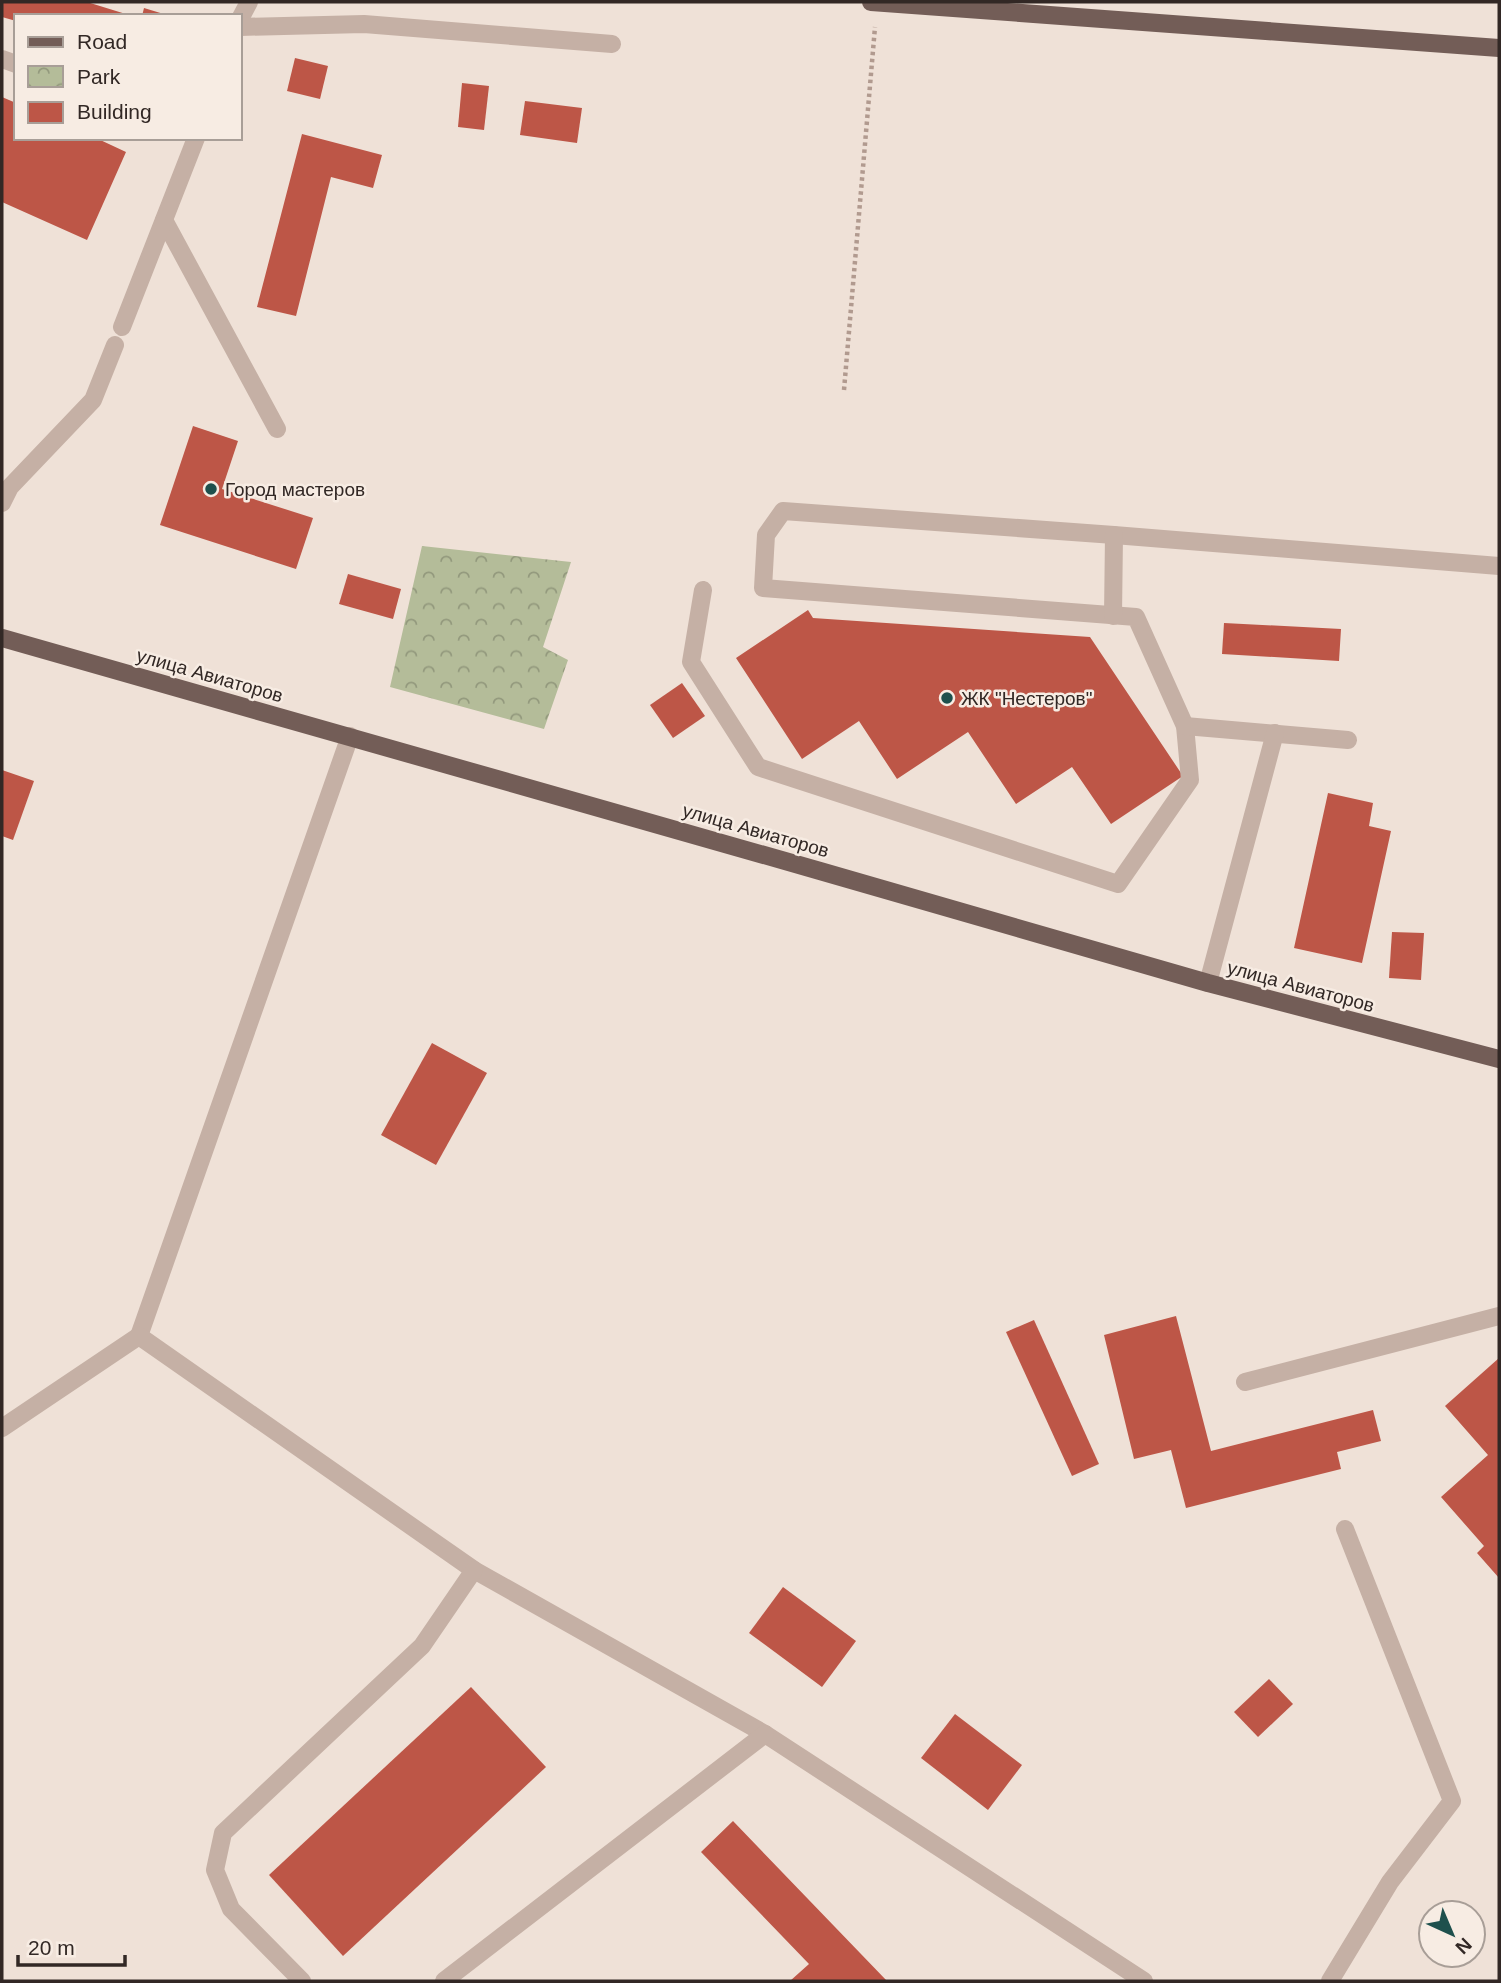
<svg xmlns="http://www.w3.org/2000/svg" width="1501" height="1983" font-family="Helvetica,sans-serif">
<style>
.park{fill:url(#park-crowns)}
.building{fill:#bd5647}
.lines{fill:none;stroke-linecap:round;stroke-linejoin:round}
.path{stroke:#b19a8f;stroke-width:4.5;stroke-dasharray:3.5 3.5;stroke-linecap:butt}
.minor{stroke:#c5b0a5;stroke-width:18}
.major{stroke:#735d57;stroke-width:18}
.poi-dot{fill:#1e504d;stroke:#f7ece3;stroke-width:2.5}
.labels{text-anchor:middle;stroke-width:5;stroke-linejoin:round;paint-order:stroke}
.poi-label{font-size:19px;fill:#322825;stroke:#f7ece3;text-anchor:start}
.street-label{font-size:19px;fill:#322825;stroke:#f7ece3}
</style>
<defs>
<pattern id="park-crowns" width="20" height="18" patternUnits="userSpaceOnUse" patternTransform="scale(1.75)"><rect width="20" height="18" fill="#b4bc99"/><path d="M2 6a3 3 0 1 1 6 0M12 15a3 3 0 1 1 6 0" fill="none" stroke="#93997d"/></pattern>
</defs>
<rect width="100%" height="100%" fill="#efe1d7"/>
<path class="park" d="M422,546L571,562L543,647L568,660L544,729L390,687Z"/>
<g class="building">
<path d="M2,2H87L129,15L16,16V21L2,17Z"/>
<path d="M144,8L167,15V16H142Z"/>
<path d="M295,58L328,66L320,99L287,91Z"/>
<path d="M462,83L489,86L484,130L458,127Z"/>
<path d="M2,97L16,103V138H96L126,152L87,240L2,202Z"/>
<path d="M525,101L582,108L577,143L520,135Z"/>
<path d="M302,134L382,155L373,188L331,177L296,316L257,307Z"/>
<path d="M193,426L238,441L222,489L313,518L296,569L160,525Z"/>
<path d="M348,574L401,589L393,619L339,604Z"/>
<path d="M808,610L813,618L1090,637L1183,776L1111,824L1072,767L1016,804L968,732L897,779L859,721L802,759L736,658Z"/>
<path d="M1224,623L1341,629L1339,661L1222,654Z"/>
<path d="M682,683L705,716L673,738L650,705Z"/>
<path d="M2,770L34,781L13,840L2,836Z"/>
<path d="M1328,793L1373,803L1369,826L1391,831L1362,963L1294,948Z"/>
<path d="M1392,932L1424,933L1421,980L1389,978Z"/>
<path d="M432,1043L487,1073L436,1165L381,1135Z"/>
<path d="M1176,1316L1211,1451L1373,1410L1381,1441L1337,1452L1341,1469L1186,1508L1171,1450L1134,1459L1104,1335Z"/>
<path d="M1034,1320L1099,1464L1072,1476L1006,1332Z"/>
<path d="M1499,1358V1578L1477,1553L1484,1546L1441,1497L1488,1455L1445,1406Z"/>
<path d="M783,1587L856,1641L822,1687L749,1633Z"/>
<path d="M1269,1679L1293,1704L1258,1737L1234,1712Z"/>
<path d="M471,1687L546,1767L343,1956L269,1875Z"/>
<path d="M955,1714L1022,1765L988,1810L921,1758Z"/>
<path d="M733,1821L887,1981H790L809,1964L701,1852Z"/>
</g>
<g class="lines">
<path class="path" d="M844,390L875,27"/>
<g class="minor">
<path d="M240,19L249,2"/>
<path d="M240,27L364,24L612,44"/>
<path d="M2,59L16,64"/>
<path d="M164,220L277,429"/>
<path d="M122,327L196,138"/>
<path d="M2,503L10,487L93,400L115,345"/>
<path d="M703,590L691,662L758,767L1118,884L1190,780L1185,726L1136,617L763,588L766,535L783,511L1114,535L1499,566"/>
<path d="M1113,616L1114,535"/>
<path d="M1185,726L1348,740"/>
<path d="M1208,983L1275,733"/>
<path d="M139,1336L350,736"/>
<path d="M1245,1382L1499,1316"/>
<path d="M2,1428L139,1336L474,1570L765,1734L1144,1981"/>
<path d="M302,1981L231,1909L215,1870L223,1833L422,1646L474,1570"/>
<path d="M444,1981L765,1734"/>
<path d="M1330,1981L1390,1882L1452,1801L1345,1529"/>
</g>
<g class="major">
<path d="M871,2L1499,48"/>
<path d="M2,638L820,871L1208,983L1499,1059"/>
</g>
</g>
<g class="poi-dot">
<circle cx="211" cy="489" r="7"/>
<circle cx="947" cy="698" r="7"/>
</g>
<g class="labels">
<g class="poi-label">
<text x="225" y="496">Город мастеров</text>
<text x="961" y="705">ЖК "Нестеров"</text>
</g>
<g class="street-label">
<text transform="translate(210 675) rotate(16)" y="7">улица Авиаторов</text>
<text transform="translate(756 830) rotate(16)" y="7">улица Авиаторов</text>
<text transform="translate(1301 986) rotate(15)" y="7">улица Авиаторов</text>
</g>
</g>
<rect width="1501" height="1983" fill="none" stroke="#322825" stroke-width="7"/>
<rect x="14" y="14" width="228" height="126" fill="#f7ece3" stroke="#a89e97" stroke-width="2"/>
<rect x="28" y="37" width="35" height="10" fill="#735d57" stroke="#a89e97" stroke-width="2"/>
<text x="77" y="49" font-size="21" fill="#322825">Road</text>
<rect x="28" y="66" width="35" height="21" fill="url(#park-crowns)" stroke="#a89e97" stroke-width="2"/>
<text x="77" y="84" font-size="21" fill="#322825">Park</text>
<rect x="28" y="102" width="35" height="21" fill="#bd5647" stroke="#a89e97" stroke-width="2"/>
<text x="77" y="119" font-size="21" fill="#322825">Building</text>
<g transform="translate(1452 1934) rotate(136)"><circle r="33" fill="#f7ece3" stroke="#a89e97" stroke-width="2"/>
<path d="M0-5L12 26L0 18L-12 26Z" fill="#1e504d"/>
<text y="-10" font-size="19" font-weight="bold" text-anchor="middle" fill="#322825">N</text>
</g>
<path d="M18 1955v10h107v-10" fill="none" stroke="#322825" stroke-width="3.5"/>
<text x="28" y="1955" font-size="21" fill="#322825" stroke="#f7ece3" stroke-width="5" paint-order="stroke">20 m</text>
</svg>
